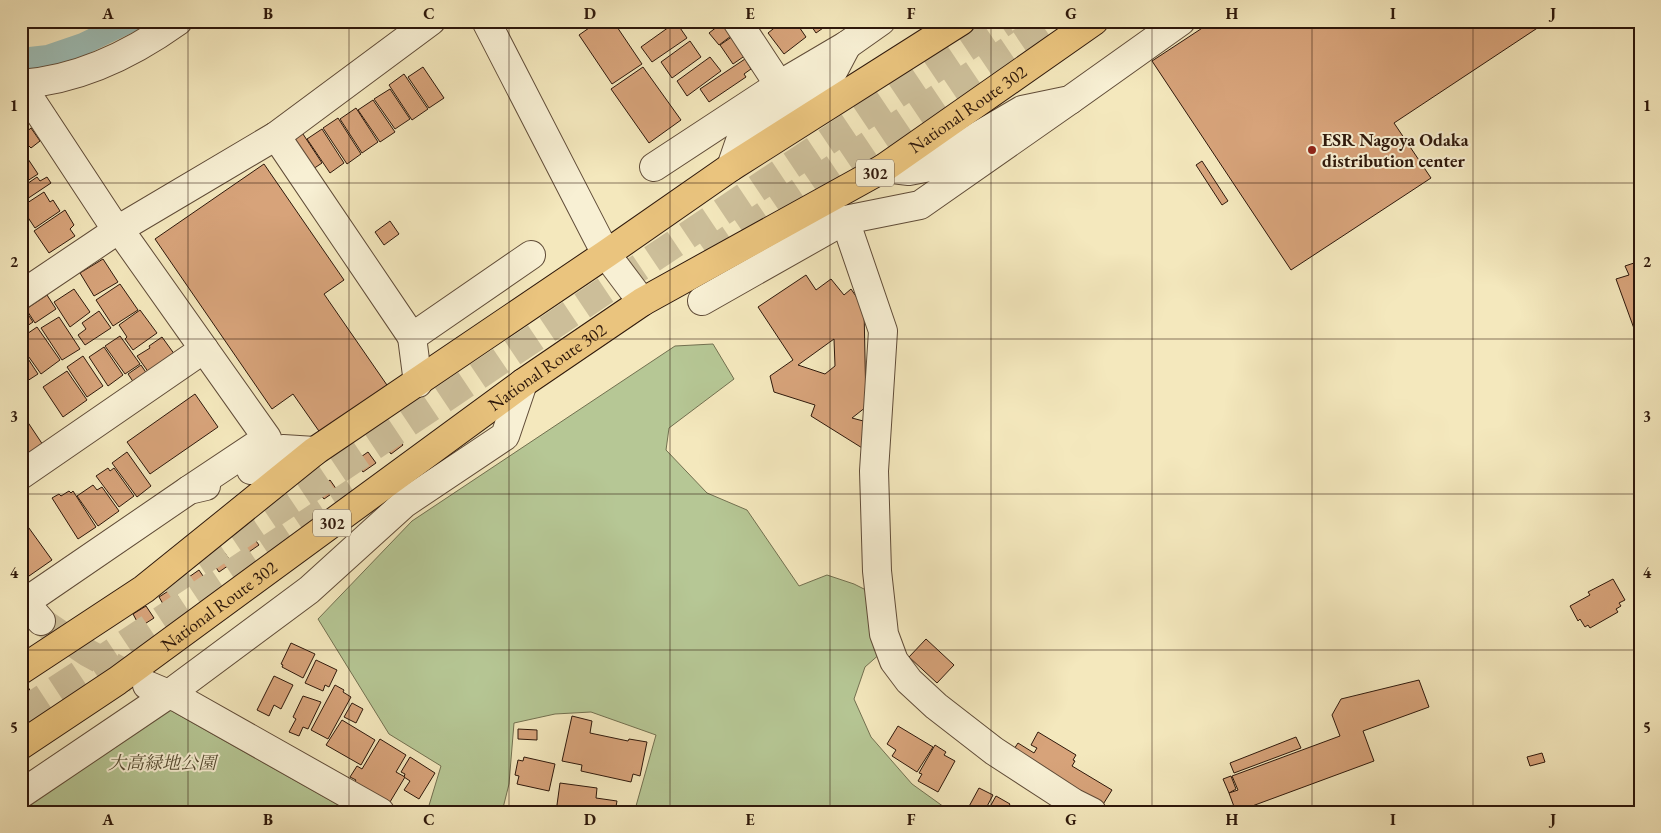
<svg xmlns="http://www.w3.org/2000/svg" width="1661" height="833" font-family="'EB Garamond','Noto Serif JP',serif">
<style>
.green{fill:#b6c795;stroke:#727050}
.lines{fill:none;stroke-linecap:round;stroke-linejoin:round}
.canal{stroke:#9ebfb8;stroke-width:22}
.building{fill:#d7a37a;stroke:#2e180b;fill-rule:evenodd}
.minor-tunnel{stroke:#ccbe99;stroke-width:28;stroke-dasharray:28 14;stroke-linecap:butt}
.highway-tunnel{stroke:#ccbe99;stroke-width:28;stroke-dasharray:28 14;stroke-linecap:butt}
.minor-casing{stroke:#604c38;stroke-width:30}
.highway-casing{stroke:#2e180b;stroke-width:30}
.minor{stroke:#f8f0d4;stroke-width:28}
.highway{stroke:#eac47e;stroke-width:28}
.grid{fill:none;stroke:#2e180b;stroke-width:1;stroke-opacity:0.55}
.poi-dot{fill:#8f2418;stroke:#f8f0d4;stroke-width:2}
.labels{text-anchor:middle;stroke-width:4;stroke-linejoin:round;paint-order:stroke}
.shield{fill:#f8f0d4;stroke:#6b5947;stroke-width:1}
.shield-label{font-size:16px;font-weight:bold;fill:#2e180b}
.street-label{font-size:18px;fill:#2e180b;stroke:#f8f0d4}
.poi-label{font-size:18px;font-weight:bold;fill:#2e180b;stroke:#f8f0d4;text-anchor:start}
.park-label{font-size:18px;font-style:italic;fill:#574d34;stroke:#f8f0d4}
.neatline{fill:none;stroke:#2e180b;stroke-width:2}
.grid-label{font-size:16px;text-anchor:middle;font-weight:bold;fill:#2e180b}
</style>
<rect width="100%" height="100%" fill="#f4e8bd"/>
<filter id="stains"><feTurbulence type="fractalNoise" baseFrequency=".004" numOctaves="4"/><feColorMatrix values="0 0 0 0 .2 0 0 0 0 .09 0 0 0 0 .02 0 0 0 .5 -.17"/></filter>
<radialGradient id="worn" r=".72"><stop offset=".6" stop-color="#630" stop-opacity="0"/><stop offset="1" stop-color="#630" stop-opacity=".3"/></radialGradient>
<g class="green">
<path d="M713,344L734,379L669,428L666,450L707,493L747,510L799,586L827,575L854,584L870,592L882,652L865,667L854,699L871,737L912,784L951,812H642L636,806L656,735L591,712L555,714L514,723L509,784L502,812H427L441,766L389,734L318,619L412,521L675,346Z"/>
<path d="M170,710L351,812H21V801Z"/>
</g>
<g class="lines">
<path class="canal" d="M21,59L48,56L83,44L131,21"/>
</g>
<g class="building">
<path d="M599,21H613L642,64L612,84L579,35Z"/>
<path d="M783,21H795L806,37L784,54L768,33Z"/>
<path d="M808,21H833L816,33Z"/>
<path d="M1213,21H1548L1394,123L1431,178L1291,270L1152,61Z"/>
<path d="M676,22L687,38L652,62L641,47Z"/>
<path d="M722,23L731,36L719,45L709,33Z"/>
<path d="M733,36L746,55L733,64L720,45Z"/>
<path d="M690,41L701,57L672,78L661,62Z"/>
<path d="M710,57L721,71L687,96L677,81Z"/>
<path d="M745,59L751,69L744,74L746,77L709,102L700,89Z"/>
<path d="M423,67L444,98L429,108L408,77Z"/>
<path d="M643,67L681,120L649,143L611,89Z"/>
<path d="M404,74L428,109L412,120L389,85Z"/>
<path d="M390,89L410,119L395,129L374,99Z"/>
<path d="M373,100L395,132L380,142L358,110Z"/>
<path d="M356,108L378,142L362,153L340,119Z"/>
<path d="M338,118L361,154L347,164L323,128Z"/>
<path d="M31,128L40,141L31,148L29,146L21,151V129L25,133Z"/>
<path d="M322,129L344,163L330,173L307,139Z"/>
<path d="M301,131L322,163L307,173L286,141Z"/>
<path d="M26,156L38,174L21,185V159Z"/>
<path d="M1202,161L1228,201L1222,205L1196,165Z"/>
<path d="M264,164L344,280L324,294L389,388L321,434L293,394L272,409L155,239Z"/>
<path d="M37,177L40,181L47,177L51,183L21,203V188Z"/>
<path d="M44,192L50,202L53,200L60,211L35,228L21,207Z"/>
<path d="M65,210L74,225L70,229L75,236L49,253L34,231Z"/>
<path d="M390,221L399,234L384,245L375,232Z"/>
<path d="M103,259L118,282L94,296L80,273Z"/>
<path d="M1640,261V345L1616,279L1629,275L1625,266Z"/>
<path d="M806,275L816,290L831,279L844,295L851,289L864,308L866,407L852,418L867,422V451L811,416L815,405L774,392L770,376L793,360L758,307ZM834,339L835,366L825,374L798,365Z"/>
<path d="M120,284L138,310L113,326L96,300Z"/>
<path d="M74,289L90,312L70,327L54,302Z"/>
<path d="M47,295L56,309L35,323L26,309Z"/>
<path d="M25,310L33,322L21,330V313Z"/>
<path d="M140,310L157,333L133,350L125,339L127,337L119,325Z"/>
<path d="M99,311L111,328L85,345L78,335L86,329L82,323Z"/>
<path d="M59,317L80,349L62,360L41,328Z"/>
<path d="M37,327L60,360L41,374L21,346V338Z"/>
<path d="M120,336L140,364L125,374L105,346Z"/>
<path d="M162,337L175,355L149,373L137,356L150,348L149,346Z"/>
<path d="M104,347L123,375L108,386L89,357Z"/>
<path d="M21,348L38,374L21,385Z"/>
<path d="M83,356L103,386L87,397L67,367Z"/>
<path d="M141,365L147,374L134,383L128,374Z"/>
<path d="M67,371L87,400L63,417L43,387Z"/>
<path d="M195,394L218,427L150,474L127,442Z"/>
<path d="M23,415L43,445L28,456L21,446V416Z"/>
<path d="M395,434L403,445L391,454L383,443Z"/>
<path d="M127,452L151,486L137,497L112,463Z"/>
<path d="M368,452L376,463L363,472L355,461Z"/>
<path d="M108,468L110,471L114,468L134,496L119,507L96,476Z"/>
<path d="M330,480L337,490L324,499L317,490Z"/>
<path d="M93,485L97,490L102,487L119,511L98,526L77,496Z"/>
<path d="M69,491L71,493L73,491L96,527L78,539L52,498L59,494L61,496Z"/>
<path d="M21,517L52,560L29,576L21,565Z"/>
<path d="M250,533L259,545L246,554L238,542Z"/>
<path d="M224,552L232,563L219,572L211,560Z"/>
<path d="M199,570L207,582L194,591L186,579Z"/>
<path d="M1613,579L1625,600L1619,603L1621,606L1616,609L1618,612L1590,628L1588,625L1585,627L1580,619L1578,621L1570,606L1590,595L1588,592Z"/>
<path d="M173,588L180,600L166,609L159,597Z"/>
<path d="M146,606L154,618L140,627L133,614Z"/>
<path d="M926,639L954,665L937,683L909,657Z"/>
<path d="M291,643L315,654L303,678L282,667L283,665L281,664Z"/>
<path d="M316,660L337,670L329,687L325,685L323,691L305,683Z"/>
<path d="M274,676L293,685L281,709L274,705L269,716L257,710Z"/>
<path d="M1419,680L1429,707L1363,731L1374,761L1236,812L1229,793L1238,790L1232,776L1340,736L1332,715L1341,699Z"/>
<path d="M335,685L344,690L343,692L351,697L328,739L311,730Z"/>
<path d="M28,687L36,700L23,708L21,705V691Z"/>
<path d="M303,696L321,702L308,729L303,727L299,736L289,732L296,719L293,717Z"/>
<path d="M352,703L363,709L356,723L344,717Z"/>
<path d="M572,716L592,721L590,733L628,741L629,739L647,742L640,776L633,774L631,782L581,771L582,765L562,761Z"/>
<path d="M342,720L375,740L361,765L326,745Z"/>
<path d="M898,726L933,747L917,772L892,756L896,750L887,744Z"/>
<path d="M518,729L537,730V740L518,739Z"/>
<path d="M1038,732L1076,755L1073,760L1075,761L1072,766L1112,790L1102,806L1012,752L1018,743L1034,753L1037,748L1031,745Z"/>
<path d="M1296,737L1301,748L1234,773L1230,763Z"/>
<path d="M380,739L406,755L396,772L405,777L387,807L352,786L356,780L350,777L357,766L362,769Z"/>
<path d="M935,745L946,752L944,755L955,761L938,792L918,781L922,774L919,773Z"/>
<path d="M1542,753L1545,762L1530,766L1527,757Z"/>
<path d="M410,757L435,773L419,799L404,790L410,781L404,777L405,774L401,772Z"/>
<path d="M524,757L555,764L549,791L517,784L519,776L515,775L518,760L523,761Z"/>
<path d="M1231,776L1236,789L1229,793L1223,779Z"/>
<path d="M560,783L597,788L596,798L617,801L615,812H556Z"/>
<path d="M979,788L993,795L984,812H966Z"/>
<path d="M996,796L1010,804L1005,812H987Z"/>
</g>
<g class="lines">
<path class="minor-tunnel" d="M41,621L88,653L147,685"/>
<g class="highway-tunnel">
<path d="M707,254L1052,21"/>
<path d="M164,587L1006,21"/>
<path d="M21,713L354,492"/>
</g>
<defs>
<g id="minor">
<path d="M486,21L606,254L642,302"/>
<path d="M737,21L779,85"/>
<path d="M21,84C78,80 132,54 178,21"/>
<path d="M21,100H31L110,220L119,229L267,438L189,490"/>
<path d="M276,136L412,337L531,255"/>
<path d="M654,167L779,85L847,45L881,21"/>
<path d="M731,167L743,132L751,122L806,95L828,81L847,45"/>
<path d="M884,168L909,171L930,167L981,134L1022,110L1070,100L1181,21"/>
<path d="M845,220L883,331L874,471L877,571L884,634L894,661L909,681L936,706L994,751L1074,803L1092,812"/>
<path d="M21,295L119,229L276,136L431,21"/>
<path d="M702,301L845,220L920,205L1070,100"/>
<path d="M412,337L418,383"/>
<path d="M251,470L283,449L315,451"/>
<path d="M21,475L204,349"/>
<path d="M21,598L41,621"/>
<path d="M21,605L189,490L206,486"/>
<path d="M147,685L178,698L380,812"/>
<path d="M21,794L169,694L309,590L405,503L505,436L523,383"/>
</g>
<g id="highway">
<path d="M21,670L144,589L315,451L606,254L731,167L961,21"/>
<path id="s1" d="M21,745L117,681L523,383L642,302L884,168L1094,21"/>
</g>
</defs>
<use href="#minor" class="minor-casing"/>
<use href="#highway" class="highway-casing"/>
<use href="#minor" class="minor"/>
<use href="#highway" class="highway"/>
</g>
<path class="grid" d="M188,21V812M349,21V812M509,21V812M670,21V812M830,21V812M991,21V812M1152,21V812M1312,21V812M1473,21V812M21,183H1640M21,339H1640M21,494H1640M21,650H1640"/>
<circle class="poi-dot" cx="1312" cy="150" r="5"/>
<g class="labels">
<g class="shield">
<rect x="856" y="159.5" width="38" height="27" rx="4"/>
<rect x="313" y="509.5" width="38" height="27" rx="4"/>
</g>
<g class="shield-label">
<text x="875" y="179">302</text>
<text x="332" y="529">302</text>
</g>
<g class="street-label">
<text dy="6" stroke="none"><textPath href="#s1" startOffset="1142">National Route 302</textPath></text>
<text dy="6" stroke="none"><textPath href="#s1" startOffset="648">National Route 302</textPath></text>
<text dy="6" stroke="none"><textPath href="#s1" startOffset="242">National Route 302</textPath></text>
</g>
<g class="poi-label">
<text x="1322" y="146">ESR Nagoya Odaka<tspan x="1322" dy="21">distribution center</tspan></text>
</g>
<g class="park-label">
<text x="162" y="769">大高緑地公園</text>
</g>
</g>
<rect width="1661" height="833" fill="none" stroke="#f4e8bd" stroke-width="55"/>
<rect x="28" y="28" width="1606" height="778" class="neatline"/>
<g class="grid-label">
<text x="108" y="19">A</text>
<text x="268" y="19">B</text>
<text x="429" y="19">C</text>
<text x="590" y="19">D</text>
<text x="750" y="19">E</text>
<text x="911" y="19">F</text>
<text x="1071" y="19">G</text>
<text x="1232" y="19">H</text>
<text x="1393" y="19">I</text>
<text x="1553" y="19">J</text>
<text x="14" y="111">1</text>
<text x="1647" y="111">1</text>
<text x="14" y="267">2</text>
<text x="1647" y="267">2</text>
<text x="14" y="422">3</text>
<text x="1647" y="422">3</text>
<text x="14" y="578">4</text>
<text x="1647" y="578">4</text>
<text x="14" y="733">5</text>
<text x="1647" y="733">5</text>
<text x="108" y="825">A</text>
<text x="268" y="825">B</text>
<text x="429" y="825">C</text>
<text x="590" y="825">D</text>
<text x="750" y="825">E</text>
<text x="911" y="825">F</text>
<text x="1071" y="825">G</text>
<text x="1232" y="825">H</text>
<text x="1393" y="825">I</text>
<text x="1553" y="825">J</text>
</g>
<rect width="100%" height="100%" filter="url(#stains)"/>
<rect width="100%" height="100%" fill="url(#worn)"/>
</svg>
